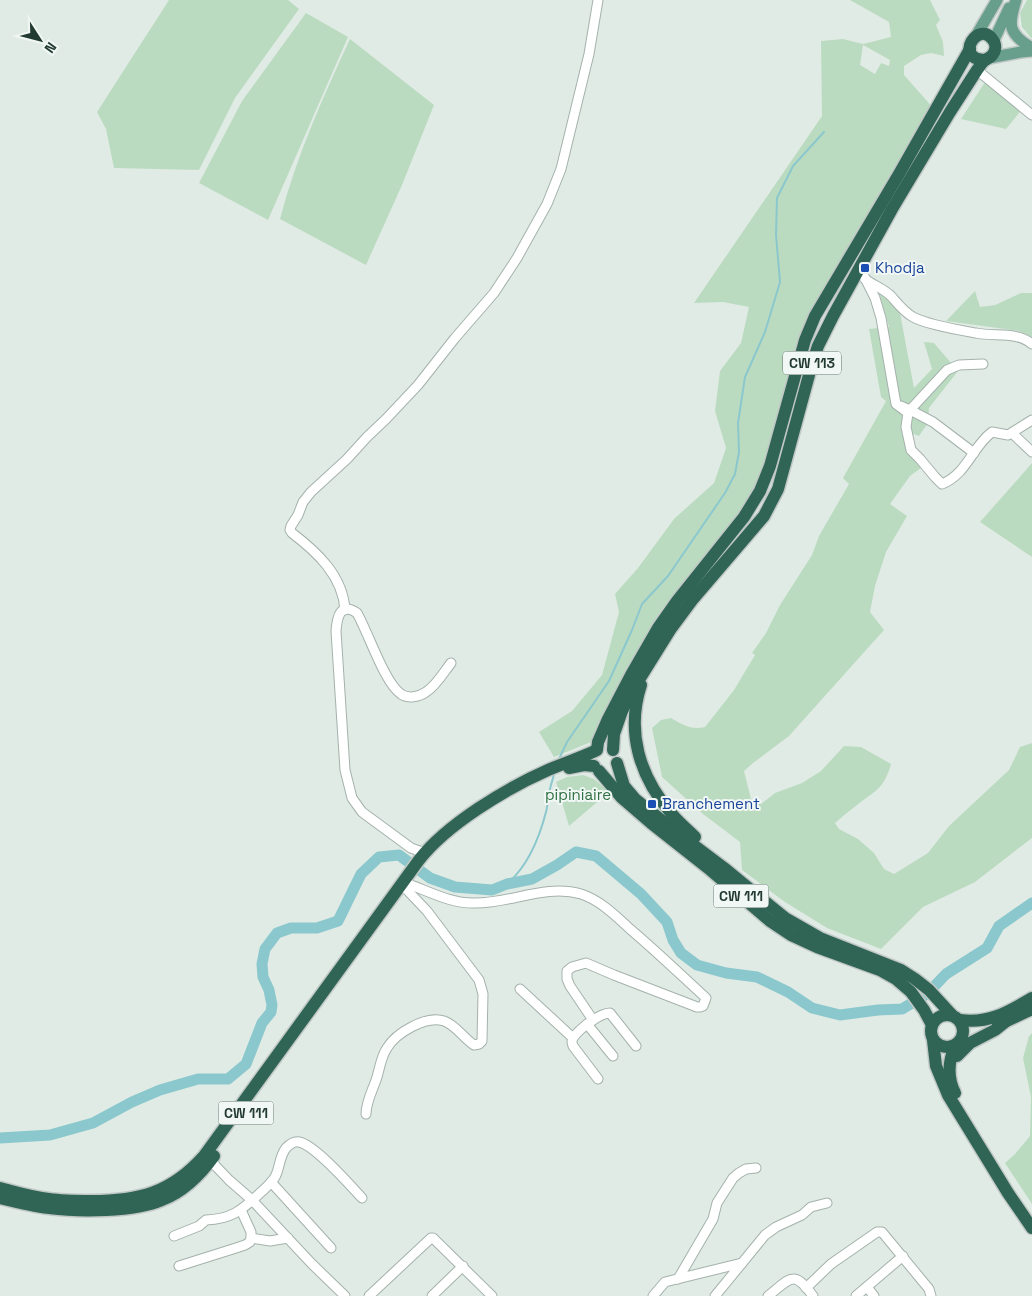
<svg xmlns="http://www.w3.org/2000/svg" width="1032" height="1296" font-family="'Space Grotesk',sans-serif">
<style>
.green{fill:#bbdbc1;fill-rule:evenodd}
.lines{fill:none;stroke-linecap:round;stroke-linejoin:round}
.stream{stroke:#8bc8cd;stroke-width:2}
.river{stroke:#8bc8cd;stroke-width:11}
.minor-casing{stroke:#a4b2ac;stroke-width:11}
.major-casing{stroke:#c1c8c6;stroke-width:14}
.highway-casing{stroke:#c1c8c6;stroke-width:15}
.minor{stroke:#fff;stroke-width:9}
.major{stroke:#679e8c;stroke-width:11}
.highway{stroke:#306556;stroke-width:12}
.transit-dot{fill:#1a4fb4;stroke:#f1f7f4;stroke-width:2}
.labels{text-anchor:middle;stroke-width:4;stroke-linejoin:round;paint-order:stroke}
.shield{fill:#f1f7f4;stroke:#60736c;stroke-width:1}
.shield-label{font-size:14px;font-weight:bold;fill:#223a32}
.transit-label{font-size:15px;fill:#164399;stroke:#f1f7f4;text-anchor:start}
.park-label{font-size:15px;fill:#2e6f43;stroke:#f1f7f4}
</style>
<rect width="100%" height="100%" fill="#e1ebe5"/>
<g class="green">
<path d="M169,0H288L299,9L235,98L199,170L114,168L106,129L97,112Z"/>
<path d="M850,0H930L940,20L936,25L943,42L944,56L931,53L921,55L904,66V75L935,110L815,316L758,489L727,532L662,609L641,644L591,742L554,757L539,732L572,711L602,675L619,612L615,594L638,568L674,519L714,483L726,448L715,411L720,371L741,343L749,307L723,302L694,303L822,116L821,41L843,39L863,44L891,37L889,22ZM863,45L890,60L889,66L881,63L875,74L860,65Z"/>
<path d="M1027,0H1032V39L1022,27L1020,13Z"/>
<path d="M306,13L348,37L268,220L199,183L242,101Z"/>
<path d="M350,39L434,105L402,185L366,265L280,219C296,157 323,97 350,39Z"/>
<path d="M987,79L1023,108L1006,129L961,119Z"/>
<path d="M975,291L980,307L995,305L1021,293H1032V337L1019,331L946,321Z"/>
<path d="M879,292L888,298L900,313L914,388L932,369L924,342L934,343L958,371L929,408L928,423L919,436L914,434L906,448L921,468L910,476L890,504L907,516L886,552L875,586L870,612L884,630L789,736L753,763L744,771L751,799L761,804L775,793L802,783L821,771L844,746L861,747L891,764C884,789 876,790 857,805C849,811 842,817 835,823L839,829L858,839L874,853L884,869L894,874L928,853L949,826L1009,770L1020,747L1032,743V838L975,882L923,907L881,949L827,928L785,902L742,870L740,842L703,814L662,777L652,728L661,720L671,718C683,725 691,730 705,727L734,690L755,655L752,653L766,633L780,605L812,555L819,536L849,484L843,478L886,401L881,397L869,329L889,327Z"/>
<path d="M1032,463V557L980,522Z"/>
<path d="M583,775L594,779L609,792L569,826L556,782L567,777Z"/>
<path d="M1032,1033V1204L1005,1163L1015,1154L1030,1136L1031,1097L1023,1058L1029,1036Z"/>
</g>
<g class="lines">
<g class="stream">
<path d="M559,759L567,742L609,681L632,630L642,604L668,576L725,493L735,474L739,452L738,423L745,377L765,332L780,282L776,235L777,198L793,166L824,132"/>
<path d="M507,884C528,866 539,839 546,812C548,805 548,796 550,789C551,784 553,779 554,774"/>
</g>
<path class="river" d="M0,1138L50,1135L93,1123L132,1102L160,1090L198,1079H228L246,1064L262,1023L271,1012L272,1005L269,990L263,977L262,964L265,949L277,933L291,928H317L338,921L361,874L379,857L399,855L430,878L455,887L492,890L507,884L532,879L557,865L576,852L596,856L641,894L667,922L673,940L681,953L697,965L726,973L757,977L788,992L812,1008L840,1015L878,1010L902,1009L927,994L946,974L987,948L999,926L1032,903"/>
<defs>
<g id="minor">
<path d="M977,70L1032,115"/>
<path d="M860,268L875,298L881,318L896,404L908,413L906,427L911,450L920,459L935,477L942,484C967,474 972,447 992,432L1008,435L1032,420"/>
<path d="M865,279C873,285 884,289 891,296C898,304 904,312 913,317C928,325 959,330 976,333C994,337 1017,331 1032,344"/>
<path d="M901,406L910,410L947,370L959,365L983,364"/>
<path d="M910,410L933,422L974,453"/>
<path d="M1012,433L1032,452"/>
<path d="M345,610C343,576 317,552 292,533L290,530L291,526L298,515L303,502L311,492L347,459L367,437L386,419L418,385L455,338L494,293L517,258L547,204L561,169L589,54L598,0"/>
<path d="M425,853L411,848L362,812L352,798L345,770L336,631C337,618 340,601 357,613C368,632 385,684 401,694C408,699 419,697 426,692C436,686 444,672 451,663"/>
<path d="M411,885C432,893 453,904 476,903C511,903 546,884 581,894C600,900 616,916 630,929C656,951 681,975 706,998L703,1006L700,1007H697L614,975L586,963L572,967L567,971V979L570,986L593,1020"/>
<path d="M520,989L573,1038"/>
<path d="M587,1024L613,1056"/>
<path d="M598,1079L573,1046C572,1042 571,1041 573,1038C579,1029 600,1013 610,1013L636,1046"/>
<path d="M366,1114C366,1101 373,1090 377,1077C380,1067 381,1057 387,1048C396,1033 426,1015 444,1021C456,1025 463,1038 474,1045L479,1044L482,1041L483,994L479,980L427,911L407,890"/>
<path d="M208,1158L229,1180L252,1200L312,1264L345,1296"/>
<path d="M271,1182L331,1248"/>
<path d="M174,1236L199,1226L206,1220C231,1219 241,1211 259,1194C264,1189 271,1184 275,1177C280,1168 279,1157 286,1148C289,1145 294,1141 299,1142C315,1145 350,1185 362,1198"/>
<path d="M251,1238L270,1241L288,1238"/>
<path d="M179,1266L236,1248L245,1245L250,1242L251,1238V1232L241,1210"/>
<path d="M678,1279L713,1219L717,1203L733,1178L739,1173L746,1169L756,1168"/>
<path d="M867,1287L874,1296"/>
<path d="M806,1288L831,1264L877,1232H882L929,1289L931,1296"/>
<path d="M369,1296L431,1238H433L492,1296"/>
<path d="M432,1296L463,1266"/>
<path d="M653,1296L665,1282L742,1263"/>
<path d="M715,1296L765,1235L776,1227L802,1215L811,1207L827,1203"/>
<path d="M768,1296C791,1278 793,1269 813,1296"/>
<path d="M856,1296L903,1256"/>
</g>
<g id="major">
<path d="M1016,0C1008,25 1008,34 1032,48"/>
<path d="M976,36L997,0"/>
<path d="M994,40L1009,8"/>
<path d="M989,58L1021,52L1032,51"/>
</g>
<g id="highway">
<path d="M641,685C626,731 639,776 671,813C678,822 687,829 695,837"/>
<path d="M597,750L598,742L608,719L631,675L658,628L677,601L744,517L760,491L770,466L805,340L815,316L899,174L970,49"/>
<path d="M613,750L614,734L622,711L632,691L670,630L693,599L764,516L778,489L812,364L818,346L833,316L892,209L950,112L977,70C979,68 981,63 984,61C987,58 991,58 993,54C996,50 996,44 993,40C979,19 953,58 984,60"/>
<path d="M617,763L624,786L635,799L671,828L724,868L785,918L820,938L901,970L915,979L929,990L952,1015"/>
<path d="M569,768L584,765L594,766"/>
<path d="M599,771L622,798L651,823L708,868L770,921L791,935L817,947L880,970L896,979L911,992L924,1010L932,1025"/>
<circle cx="947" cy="1031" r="16"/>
<path d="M960,1020C989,1024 1008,1012 1032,998"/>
<path d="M998,1025L1032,1009"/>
<path d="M933,1040L936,1066L948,1095L1008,1193L1032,1228"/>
<path d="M957,1056L970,1043L995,1030L1005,1022"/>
<path d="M955,1093C947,1077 948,1062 955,1046"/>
<path d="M0,1188C16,1192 32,1197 49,1199C62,1201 77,1201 91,1201C139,1201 171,1193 204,1156L419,860C447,824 507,788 548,770C564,763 580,758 595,751"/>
<path d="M0,1198C16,1202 32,1206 49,1208C79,1212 134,1212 162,1200C183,1192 201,1174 214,1156"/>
</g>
</defs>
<use href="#minor" class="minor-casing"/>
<use href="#major" class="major-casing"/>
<use href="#highway" class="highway-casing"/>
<use href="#minor" class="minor"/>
<use href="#major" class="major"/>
<use href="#highway" class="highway"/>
</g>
<g class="transit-dot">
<rect x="860" y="263" width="10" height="10" rx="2.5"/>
<rect x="647" y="799" width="10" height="10" rx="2.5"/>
</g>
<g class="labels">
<g class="shield">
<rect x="783" y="351.5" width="58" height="23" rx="4"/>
<rect x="713.5" y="884.5" width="55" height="23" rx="4"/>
<rect x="218.5" y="1101.5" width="55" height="23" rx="4"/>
</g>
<g class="shield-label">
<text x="812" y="368">CW 113</text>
<text x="741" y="901">CW 111</text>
<text x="246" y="1118">CW 111</text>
</g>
<g class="transit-label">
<text x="875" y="273">Khodja</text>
<text x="662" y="809">Branchement</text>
</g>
<g class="park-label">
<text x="578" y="800">pipiniaire</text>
</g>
</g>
<g transform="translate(40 40) rotate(126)" stroke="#f1f7f4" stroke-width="4" paint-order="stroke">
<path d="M0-4L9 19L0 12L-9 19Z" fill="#223a32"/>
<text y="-8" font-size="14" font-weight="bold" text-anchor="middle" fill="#223a32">N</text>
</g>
</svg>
